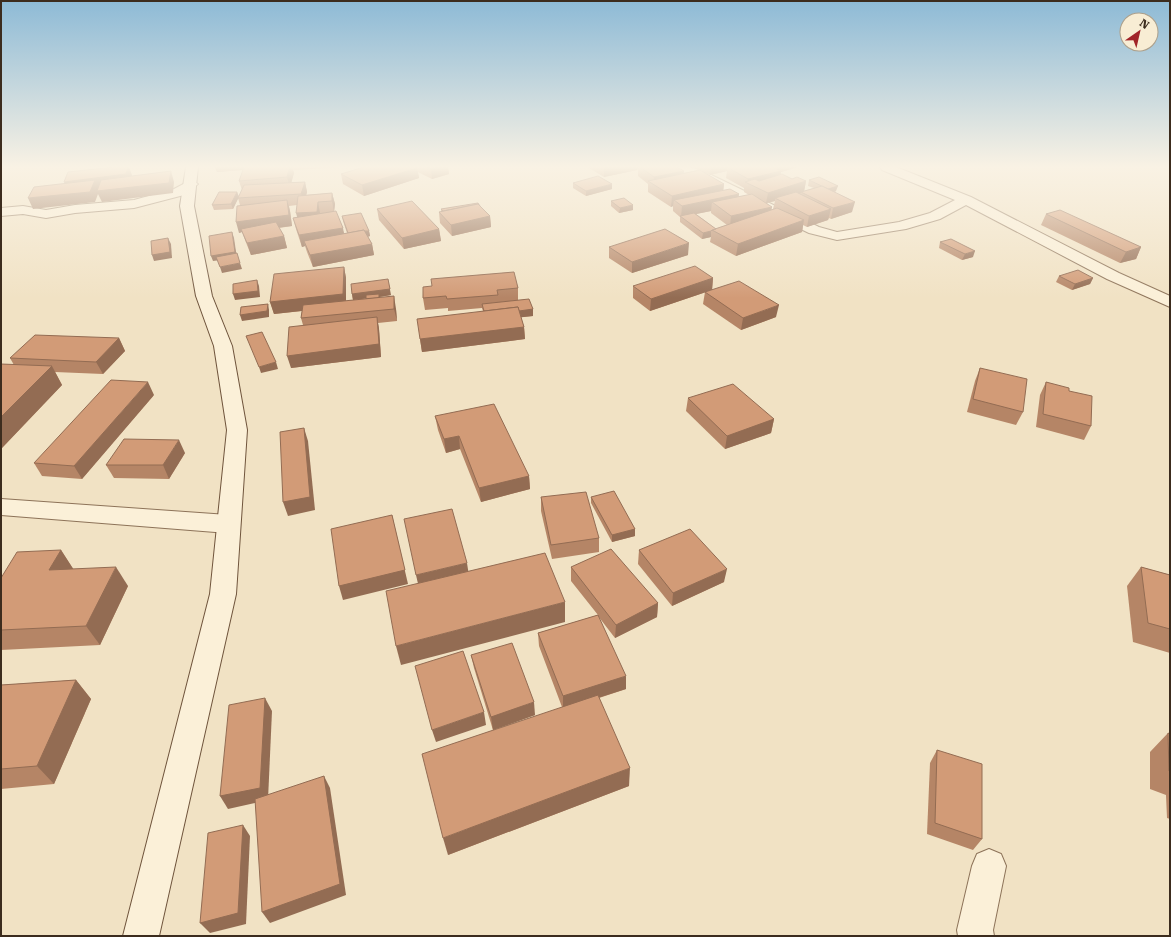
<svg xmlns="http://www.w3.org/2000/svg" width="1171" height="937" font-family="'Roboto Serif',serif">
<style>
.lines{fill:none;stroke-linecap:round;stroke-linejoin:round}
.street-casing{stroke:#8d7359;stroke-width:2}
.secondary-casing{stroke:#6f543c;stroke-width:2}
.street{fill:#fbf0d8;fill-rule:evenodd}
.secondary{fill:#fbf0d8;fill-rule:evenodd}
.wall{fill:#b58566;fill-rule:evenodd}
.shaded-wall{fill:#936c53}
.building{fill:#d29b77;stroke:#936c53}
</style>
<rect width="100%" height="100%" fill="#f1e2c4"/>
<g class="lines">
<defs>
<g id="street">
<path d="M672,167H689L703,171L819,227L837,232L899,222L930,213L955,200L882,170L880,167H896L971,197L1119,273L1170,296V307L1107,279L966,205L940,219L906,229L837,240L809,233L693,177L674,170Z"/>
<path d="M191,180L198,184L184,195L134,208L75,213L46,218L23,214L1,216V208L23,206L46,210L75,205L134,200L174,189Z"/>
<path d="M1,499L228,515L236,518L240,524L236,530L228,533L1,515Z"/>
<path d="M989,849L1001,854L1006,866L993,930L994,936H958L957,930L972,866L977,854Z"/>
</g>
<path id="secondary" d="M186,167H198L194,206L212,296L232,346L247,430L236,594L159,936H123L210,594L227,430L214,346L196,296L180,206Z"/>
</defs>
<use href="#street" class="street-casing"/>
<use href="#secondary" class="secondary-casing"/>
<use href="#street" class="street"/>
<use href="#secondary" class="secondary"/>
</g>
<g class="wall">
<path d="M215,167H348L293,170L294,173L291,182H305L307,192L306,195L332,193L335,204L334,211L344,233H347L343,221L342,216L369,231L370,236L368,237L372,244L374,255L313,267L307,252L305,246L302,247L296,229L293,218L297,217V205L289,206L290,211L292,226L279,228L284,236L287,248L251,255L245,240L242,232L239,233L240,205L238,198L233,209L214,210L212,205L237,192L239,197L242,190L239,181L243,170L217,172Z"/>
<path d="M364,167H448L449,174L432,179L418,172L419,178L364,196L343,184L341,174Z"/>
<path d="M589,167H638L637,170L604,177L589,168Z"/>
<path d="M638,167H677L683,173L699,170L693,167H798L781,172V174L792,179L806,181L804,191L814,188L808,186L809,180L836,191L835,192L852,212L831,219L829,218L828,220L807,227L803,225L802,232L736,256L710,242L711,237L702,239L680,222V217L673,211V206L671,207L648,192V184L638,176ZM701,171L710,175L727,171L726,178L744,188V192L749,195L739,197L723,190L724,184ZM775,201L773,209H774L772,210L767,203ZM711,211V213L727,225L716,229L696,214Z"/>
<path d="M573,183L612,189L586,196L573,188Z"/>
<path d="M611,201L633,210L619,213L611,206Z"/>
<path d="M480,206L490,216L491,227L452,236L440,223L439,212H441V209Z"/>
<path d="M377,209L439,229L441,241L404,249L379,220Z"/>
<path d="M1046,214L1141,247L1136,259L1120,263L1041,225Z"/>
<path d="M940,242L973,257L962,260L939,248Z"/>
<path d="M609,247L688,255L632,273L609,258Z"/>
<path d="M344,267L346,278V301L366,299V298L353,300L352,294L391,295L379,297V298L396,309L397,321L378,323L379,329L381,357L291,368L303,325L301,318L302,311L274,314L270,302Z"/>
<path d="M1059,276L1093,278L1090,284L1072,290L1056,282Z"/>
<path d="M713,278L712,290L650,311L633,298V286Z"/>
<path d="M423,287L518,288V300L533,309V316L521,317L524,327L525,339L422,352L420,339L483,311L482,308L448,311V308L425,310L423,298Z"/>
<path d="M705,292L776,317L741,330L703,304Z"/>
<path d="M119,338L125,351L103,374L55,372L62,385L1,449V364L14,365L10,358Z"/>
<path d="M980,368L1023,412L1016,425L967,412L975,381Z"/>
<path d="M1046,382L1069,391L1091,426L1084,440L1036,427L1040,395Z"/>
<path d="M154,395L82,479L42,476L34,463Z"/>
<path d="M688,398L774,419L771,433L725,449L686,411Z"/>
<path d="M435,416L529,476L530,489L481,502L460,449L446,453L438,430Z"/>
<path d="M185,453L169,479L114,478L106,465Z"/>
<path d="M541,497L599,538V552L552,559L541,511Z"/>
<path d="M591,497L635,529V536L612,542L591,503Z"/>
<path d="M61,550L73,569L128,586L100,645L1,650V578Z"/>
<path d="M639,550L724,582L672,606L638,564Z"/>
<path d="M571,567L658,603L657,617L615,638L598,616L626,689L599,698L629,786L448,855L562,707L539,646L538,633L598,615L571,581Z"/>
<path d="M1141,567L1170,575V653L1133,642L1127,586Z"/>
<path d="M471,655L535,715L493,730L474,668Z"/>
<path d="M76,680L91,699L54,784L1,789V685Z"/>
<path d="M1168,733L1169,734L1170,733V819L1167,818L1166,795L1150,789V752Z"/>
<path d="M937,750L982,839L973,850L927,834L930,763Z"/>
</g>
<g class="shaded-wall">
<path d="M128,167H129L132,175L130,185L171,171L174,182L173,193L102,202L98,194L95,202L33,209L28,198L69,192L64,182Z"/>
<path d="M215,167H279L217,172Z"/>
<path d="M290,167H292L294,173L290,188L287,177Z"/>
<path d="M438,167H448L449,174L432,179L431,169Z"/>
<path d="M604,167H638L637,170L604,177Z"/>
<path d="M711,167H740H727V171L710,175Z"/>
<path d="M777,167H798L781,172L780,182L747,183L748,179L776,173Z"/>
<path d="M417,168L419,178L364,196L362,185Z"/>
<path d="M684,171L683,182L653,185L654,177Z"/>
<path d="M806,181L804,192H801V193L778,200L775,198V201L766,203L768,193Z"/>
<path d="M305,182L307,192L304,205L301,194Z"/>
<path d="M612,184V189L586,196V191Z"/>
<path d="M724,184L723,194L674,200L673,206L671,207L672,196Z"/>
<path d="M838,186L836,191L826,194L827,189Z"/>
<path d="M237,192L239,197L233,209L231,204Z"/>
<path d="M332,193L335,204L334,212L332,201Z"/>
<path d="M739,194L738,205L712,202L711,211L681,217L682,206Z"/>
<path d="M287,200L290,211L292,226L242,232L241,229L242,232L239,233L236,222Z"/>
<path d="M318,202L320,213V223L299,224L296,213Z"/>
<path d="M855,202L852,212L831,219L833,208Z"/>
<path d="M633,205V210L619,213L620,208Z"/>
<path d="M772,207L770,218L730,227L731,216Z"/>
<path d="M831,209L828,220L807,227L809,216Z"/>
<path d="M490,216L491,227L452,236L451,225Z"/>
<path d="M804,220L802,232L736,256L738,244Z"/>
<path d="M343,228L345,239L304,241L305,246L302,247L299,235Z"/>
<path d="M439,229L441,241L404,249L402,238Z"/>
<path d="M369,231L370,236L350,240L349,234Z"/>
<path d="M711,231V237L702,239L703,233Z"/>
<path d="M232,232L234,238L237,258L213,261L211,256Z"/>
<path d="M284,236L287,248L251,255L247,243Z"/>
<path d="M168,238L171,244L172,258L154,261L152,255Z"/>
<path d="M689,243L688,255L632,273V262Z"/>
<path d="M372,244L374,255L313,267L310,255Z"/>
<path d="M1141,247L1136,259L1120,263L1126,252Z"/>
<path d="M975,251L973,257L962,260L965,254Z"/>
<path d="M240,263L242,269L222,273L220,267Z"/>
<path d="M344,267L346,278V306L274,314L270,302Z"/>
<path d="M713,278L712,290L650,311L651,299Z"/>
<path d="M1093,278L1090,284L1072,290L1075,284Z"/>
<path d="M388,279L391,295L379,297L380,300L379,297L353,300L352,294Z"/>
<path d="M257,280L259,286L260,297L235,300L233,294Z"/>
<path d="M394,296L396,309L397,321L394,309Z"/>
<path d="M268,304L269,310V317L242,321L240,315Z"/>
<path d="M779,305L776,317L741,330L743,318Z"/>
<path d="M533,309V316L486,321L485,315Z"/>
<path d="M377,317L379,329L381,357L291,368L287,356Z"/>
<path d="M524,327L525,339L422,352L420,339Z"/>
<path d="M119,338L125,351L103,374L96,362Z"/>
<path d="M276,362L278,369L261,373L259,367Z"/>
<path d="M52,366L62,385L1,449V417Z"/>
<path d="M148,382L154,395L82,479L74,466Z"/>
<path d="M774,419L771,433L725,449L727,436Z"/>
<path d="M304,428L308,441L315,510L288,516L283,502Z"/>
<path d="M459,436L460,449L446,453L444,439Z"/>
<path d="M179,440L185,453L169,479L163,465Z"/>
<path d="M529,476L530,489L481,502L479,488Z"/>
<path d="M392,515L408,584L343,600L339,586Z"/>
<path d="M635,529V536L612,542V535Z"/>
<path d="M61,550L74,570H49Z"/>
<path d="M467,563L469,576L419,588L416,575Z"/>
<path d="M116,567L128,586L100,645L86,626Z"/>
<path d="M727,569L724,582L672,606L673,593Z"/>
<path d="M565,602V622L401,665L396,646Z"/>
<path d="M658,603L657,617L615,638L616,625Z"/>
<path d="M626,676V689L563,709V696Z"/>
<path d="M76,680L91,699L54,784L37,766Z"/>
<path d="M265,698L272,711L268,800L228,809L220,796Z"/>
<path d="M534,702L535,715L493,730L491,717Z"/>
<path d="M484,712L486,725L436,742L432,730Z"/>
<path d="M630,768L629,786L448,855L443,838Z"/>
<path d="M324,776L330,788L346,895L270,923L262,912Z"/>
<path d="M243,825L250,836L246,924L210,933L200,923Z"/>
</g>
<g class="building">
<path d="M114,167H128L126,174L64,182L68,172Z"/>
<path d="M244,167H290L287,177L239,181Z"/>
<path d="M364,167H416L417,168L362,185L341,174Z"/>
<path d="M426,167H438L431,169Z"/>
<path d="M640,167H677L684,171L654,177Z"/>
<path d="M727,167H773L781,171L748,179Z"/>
<path d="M700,170L724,184L672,196L648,181Z"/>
<path d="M171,171L169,183L97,191L101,180Z"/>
<path d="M782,174L792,179L797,177L806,181L768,193L745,182L755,179L759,181Z"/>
<path d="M598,176L612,184L586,191L573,183Z"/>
<path d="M819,177L838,186L828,189L809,180Z"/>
<path d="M95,180L90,192L28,198L34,187Z"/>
<path d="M305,182L301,194L238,198L244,185Z"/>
<path d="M822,186L855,202L833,208L801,192Z"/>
<path d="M730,189L739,194L682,206L674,200Z"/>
<path d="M219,192H237L231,204L212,205Z"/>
<path d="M796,192L831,209L809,216L775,198Z"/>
<path d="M332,193V201L318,202L317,212L296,213L298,196Z"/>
<path d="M752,194L772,207L731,216L712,202Z"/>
<path d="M624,198L633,205L620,208L611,201Z"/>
<path d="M287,200L289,215L236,222L237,206Z"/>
<path d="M412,201L439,229L402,238L377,209Z"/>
<path d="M478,203L480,206L478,204L443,211L441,209Z"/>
<path d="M478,204L490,216L451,225L439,212Z"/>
<path d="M777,208L804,220L738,244L712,230Z"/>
<path d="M1060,210L1141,247L1126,252L1046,214Z"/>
<path d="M336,211L343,228L299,235L293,218Z"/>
<path d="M361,213L369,231H365L364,230L348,233L342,216Z"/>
<path d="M694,213L716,229L712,230L711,231L703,233L680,216Z"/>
<path d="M276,222L284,236L247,243L241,229Z"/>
<path d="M665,229L689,243L632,262L609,247Z"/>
<path d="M364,230L372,244L310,255L304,241Z"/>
<path d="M232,232L235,252L211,256L209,236Z"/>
<path d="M168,238L170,252L152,255L151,241Z"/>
<path d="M951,239L975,251L965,254L940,242Z"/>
<path d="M237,253L240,263L220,267L216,257Z"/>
<path d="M695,266L713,278L651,299L633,286Z"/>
<path d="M344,267L343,294L270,302L274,274Z"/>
<path d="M1078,270L1093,278L1075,284L1059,276Z"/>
<path d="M514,272L518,288L497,290L498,295L447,299L446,296L423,298V287L432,286L431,279Z"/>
<path d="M388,279L390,289L352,294L351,284Z"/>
<path d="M257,280L258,291L233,294V284Z"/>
<path d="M739,281L779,305L743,318L705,292Z"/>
<path d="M379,294V298L366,299V295Z"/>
<path d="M394,296V309L301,318L303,305Z"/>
<path d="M529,299L533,309L519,311L518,307L484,311L482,304Z"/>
<path d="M268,304L267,311L240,315L241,307Z"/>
<path d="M518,307L524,327L420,339L417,319Z"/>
<path d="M377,317L379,344L287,356L289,327Z"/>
<path d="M262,332L276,362L259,367L246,336Z"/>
<path d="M35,335L119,338L96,362L10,358Z"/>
<path d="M1,364L52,366L1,417Z"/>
<path d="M980,368L1027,379L1023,412L973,399Z"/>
<path d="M111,380L148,382L74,466L34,463Z"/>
<path d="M1046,382L1069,388V391L1092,396L1091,426L1043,414Z"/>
<path d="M733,384L774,419L727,436L688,398Z"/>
<path d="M494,404L529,476L479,488L459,436L444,439L435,416Z"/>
<path d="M304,428L310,497L283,502L280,432Z"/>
<path d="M124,439L179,440L163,465H106Z"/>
<path d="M614,491L635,529L612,535L591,497Z"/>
<path d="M586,492L599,538L551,545L541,497Z"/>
<path d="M452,509L467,563L416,575L404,519Z"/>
<path d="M392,515L405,570L339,586L331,529Z"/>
<path d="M690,529L727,569L673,593L639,550Z"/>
<path d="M611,549L658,603L616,625L571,567Z"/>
<path d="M61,550L49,570L116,567L86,626L1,630V578L17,552Z"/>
<path d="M545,553L565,602L396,646L386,591Z"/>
<path d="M1141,567L1170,575V629L1148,623Z"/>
<path d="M598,615L626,676L563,696L538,633Z"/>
<path d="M512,643L534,702L491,717L471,655Z"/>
<path d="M463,651L484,712L432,730L415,666Z"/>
<path d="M76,680L37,766L1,769V685Z"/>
<path d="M598,695L630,768L443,838L422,754Z"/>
<path d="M265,698L260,788L220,796L229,705Z"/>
<path d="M1168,733L1170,734V771H1169Z"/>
<path d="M937,750L982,764V839L935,823Z"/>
<path d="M324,776L340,884L262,912L255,799Z"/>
<path d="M243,825L238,913L200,923L208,833Z"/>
</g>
<linearGradient id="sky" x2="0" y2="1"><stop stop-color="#8dbad6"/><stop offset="0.56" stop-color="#f9f2e4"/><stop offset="1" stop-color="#f9f2e4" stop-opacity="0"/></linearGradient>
<rect width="1171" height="298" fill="url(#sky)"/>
<rect width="1171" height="937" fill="none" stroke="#3c2c1e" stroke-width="4"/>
<g transform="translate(1139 32) rotate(34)"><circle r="19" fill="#f8edd4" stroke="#ada08b"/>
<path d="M0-3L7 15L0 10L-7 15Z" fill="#a12429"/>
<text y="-6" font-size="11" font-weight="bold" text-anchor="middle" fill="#3c2c1e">N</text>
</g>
</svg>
